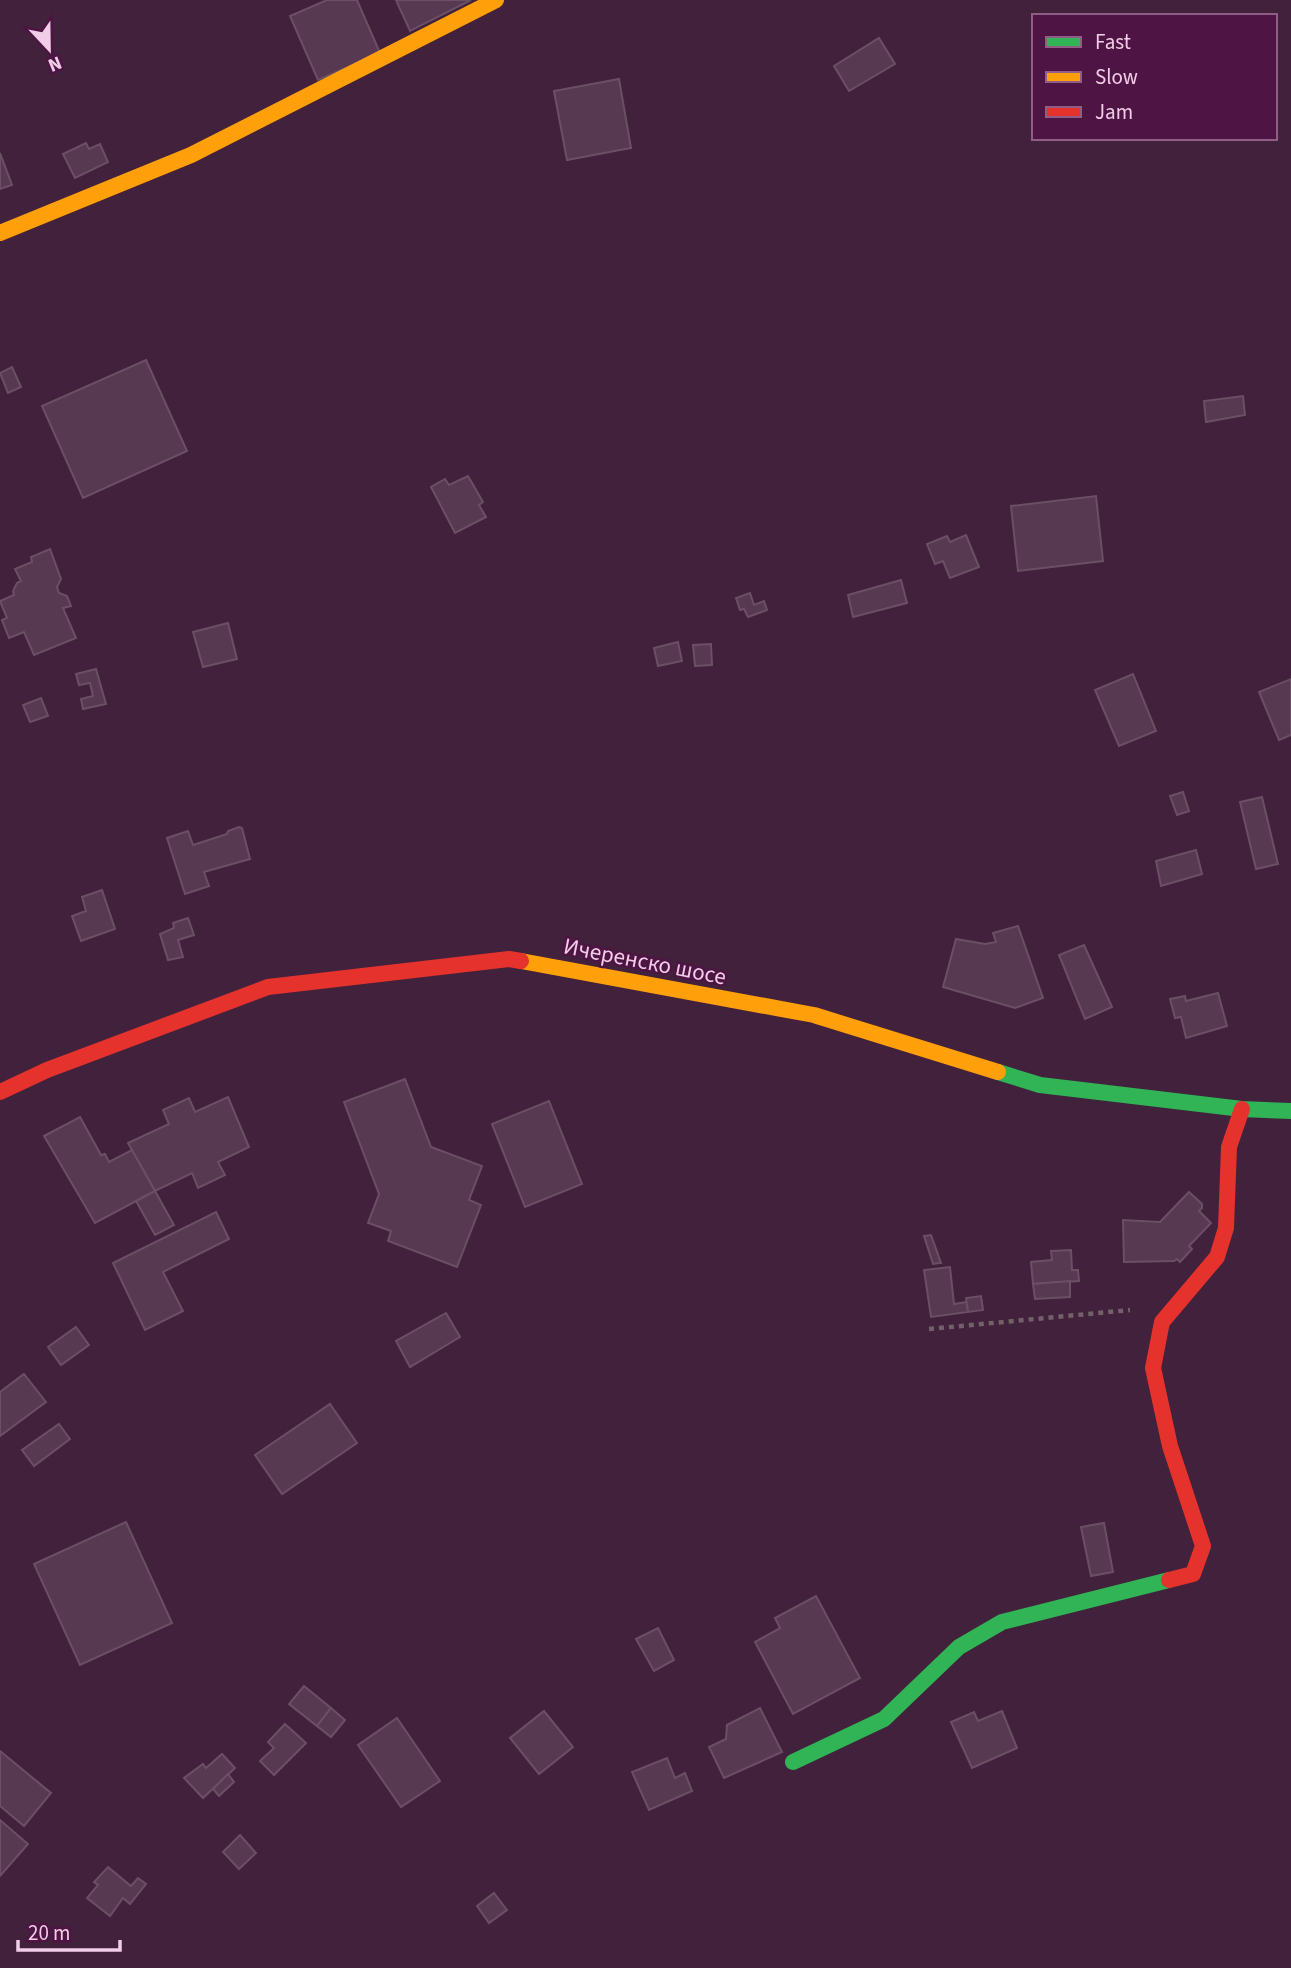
<svg xmlns="http://www.w3.org/2000/svg" width="1291" height="1968" font-family="'Source Sans 3',sans-serif">
<style>
.building{fill:#583952;stroke:#6b5065;stroke-width:2}
.lines{fill:none;stroke-linecap:round;stroke-linejoin:round}
.path{stroke:#73616a;stroke-width:4.5;stroke-dasharray:5 5;stroke-linecap:butt}
.fast{stroke:#30b455;stroke-width:16}
.slow{stroke:#ff9f0a;stroke-width:16}
.jam{stroke:#e5322d;stroke-width:16}
.labels{text-anchor:middle;stroke-width:5;stroke-linejoin:round;paint-order:stroke}
.street-label{font-size:23px;fill:#f2cde7;stroke:#4e1443}
</style>
<rect width="100%" height="100%" fill="#41213b"/>
<g class="building">
<path d="M327,0H357L380,53L318,80L290,16Z"/>
<path d="M396,0H471L410,31Z"/>
<path d="M879,38L895,64L849,91L834,66Z"/>
<path d="M619,79L631,148L567,160L554,91Z"/>
<path d="M86,143L89,149L100,144L108,162L75,178L63,154Z"/>
<path d="M0,153L12,185L0,189Z"/>
<path d="M146,360L187,451L83,498L42,406Z"/>
<path d="M12,367L21,387L8,393L0,373Z"/>
<path d="M1243,396L1245,415L1206,422L1204,401Z"/>
<path d="M468,476L483,502L479,505L486,517L455,533L431,487L445,479L449,485Z"/>
<path d="M1096,496L1103,561L1018,571L1011,506Z"/>
<path d="M966,535L979,567L950,578L943,561L935,564L927,544L947,536L950,542Z"/>
<path d="M50,549L61,579L57,587L59,593L67,596L71,606L63,608L76,638L34,655L24,632L9,638L2,620L7,618L0,601L14,595L13,591L17,583L21,581L15,569L32,562L31,557Z"/>
<path d="M901,580L907,603L853,617L848,595Z"/>
<path d="M750,593L754,605L764,601L767,610L748,617L744,609L740,610L736,598Z"/>
<path d="M228,623L237,659L203,667L193,632Z"/>
<path d="M678,642L682,661L658,666L654,648Z"/>
<path d="M711,644L712,665L695,666L693,645Z"/>
<path d="M96,669L106,704L83,709L81,699L93,696L90,683L79,685L76,674Z"/>
<path d="M1133,674L1156,731L1119,746L1095,690Z"/>
<path d="M1291,679V735L1279,740L1259,692Z"/>
<path d="M41,698L48,716L30,722L23,705Z"/>
<path d="M1183,792L1189,811L1177,815L1170,796Z"/>
<path d="M1262,797L1278,864L1256,869L1240,802Z"/>
<path d="M239,827L242,828L250,859L204,872L209,886L185,894L167,838L188,831L193,845L227,834L228,831Z"/>
<path d="M1196,850L1202,874L1161,886L1156,861Z"/>
<path d="M102,890L115,929L81,941L72,916L86,911L82,897Z"/>
<path d="M188,918L194,935L178,940L183,957L168,960L160,934L174,928L173,923Z"/>
<path d="M1018,926L1043,998L1015,1008L943,987L956,939L985,944L996,942L993,933Z"/>
<path d="M1084,945L1112,1007L1085,1019L1059,955Z"/>
<path d="M1218,993L1227,1026L1186,1038L1181,1017L1175,1018L1170,999L1185,996L1186,1001Z"/>
<path d="M405,1079L431,1147L482,1166L469,1200L481,1205L457,1267L388,1241L391,1231L368,1223L379,1194L344,1102Z"/>
<path d="M228,1097L249,1147L218,1162L225,1175L198,1188L192,1173L155,1191L128,1143L169,1124L163,1110L189,1098L195,1112Z"/>
<path d="M549,1101L582,1184L525,1207L492,1124Z"/>
<path d="M80,1117L101,1155L105,1154L109,1162L132,1150L155,1191L95,1223L44,1136Z"/>
<path d="M155,1191L174,1225L155,1235L136,1201Z"/>
<path d="M1189,1192L1202,1204V1208L1199,1211L1211,1223L1189,1246L1192,1249L1180,1262L1177,1259L1174,1261L1124,1262L1123,1220L1160,1222Z"/>
<path d="M216,1212L229,1239L163,1272L183,1311L145,1330L113,1263Z"/>
<path d="M931,1235L941,1263L933,1264L924,1236Z"/>
<path d="M1071,1250L1072,1270H1078L1079,1281L1033,1284L1031,1262L1052,1260L1051,1251Z"/>
<path d="M950,1267L954,1304L967,1302L968,1312L931,1317L924,1270Z"/>
<path d="M1070,1281V1297L1035,1299L1033,1284Z"/>
<path d="M981,1296L983,1310L968,1312L966,1298Z"/>
<path d="M446,1313L460,1337L410,1367L396,1341Z"/>
<path d="M76,1327L89,1345L61,1365L48,1347Z"/>
<path d="M24,1374L46,1402L0,1436V1392Z"/>
<path d="M330,1404L357,1443L282,1494L255,1455Z"/>
<path d="M59,1424L70,1439L34,1466L22,1450Z"/>
<path d="M126,1522L172,1623L80,1665L34,1564Z"/>
<path d="M1104,1523L1113,1572L1091,1576L1081,1527Z"/>
<path d="M816,1596L860,1678L793,1714L755,1642L780,1628L775,1618Z"/>
<path d="M658,1628L674,1660L654,1671L636,1639Z"/>
<path d="M304,1686L331,1708L317,1726L289,1704Z"/>
<path d="M331,1708L345,1720L331,1737L317,1726Z"/>
<path d="M760,1708L782,1752L724,1778L709,1747L726,1739L727,1725Z"/>
<path d="M544,1711L573,1747L539,1774L510,1738Z"/>
<path d="M1002,1711L1017,1748L972,1768L951,1722L974,1712L978,1721Z"/>
<path d="M397,1718L440,1781L401,1807L358,1745Z"/>
<path d="M285,1724L306,1743L274,1775L260,1761L274,1748L268,1742Z"/>
<path d="M0,1751L51,1793L24,1826L0,1806Z"/>
<path d="M222,1754L235,1768L203,1798L184,1778L203,1764L206,1768Z"/>
<path d="M667,1758L675,1778L685,1773L692,1791L649,1810L632,1772Z"/>
<path d="M228,1774L234,1782L219,1796L213,1789Z"/>
<path d="M0,1820L28,1844L0,1876Z"/>
<path d="M240,1835L256,1853L239,1869L223,1852Z"/>
<path d="M108,1867L131,1886L138,1878L146,1884L130,1904L123,1898L110,1916L87,1898L98,1885L94,1882Z"/>
<path d="M494,1893L507,1910L489,1923L477,1906Z"/>
</g>
<g class="lines">
<path class="path" d="M929,1329L1130,1310"/>
<g class="fast">
<path d="M998,1072L1040,1085L1242,1109L1291,1111"/>
<path d="M793,1762L884,1719L959,1647L1002,1622L1169,1580"/>
</g>
<g class="slow">
<path d="M0,233L191,155L496,0"/>
<path d="M521,961L814,1015L998,1072"/>
</g>
<g class="jam">
<path d="M0,1092L47,1070L268,987L509,959L521,961"/>
<path d="M1169,1580L1193,1574L1203,1546L1170,1446L1153,1368L1162,1322L1217,1257L1226,1228L1229,1147L1242,1109"/>
</g>
</g>
<g class="labels">
<g class="street-label">
<text transform="translate(645 961) rotate(11)" y="8">Ичеренско шосе</text>
</g>
</g>
<rect x="1032" y="14" width="245" height="126" fill="#4e1443" stroke="#905e85" stroke-width="2"/>
<rect x="1046" y="37" width="35" height="10" fill="#30b455" stroke="#905e85" stroke-width="2"/>
<text x="1095" y="49" font-size="21" fill="#f2cde7">Fast</text>
<rect x="1046" y="72" width="35" height="10" fill="#ff9f0a" stroke="#905e85" stroke-width="2"/>
<text x="1095" y="84" font-size="21" fill="#f2cde7">Slow</text>
<rect x="1046" y="107" width="35" height="10" fill="#e5322d" stroke="#905e85" stroke-width="2"/>
<text x="1095" y="119" font-size="21" fill="#f2cde7">Jam</text>
<g transform="translate(49 49) rotate(158)" stroke="#4e1443" stroke-width="5" paint-order="stroke">
<path d="M0-5L12 26L0 18L-12 26Z" fill="#f2cde7"/>
<text y="-10" font-size="19" font-weight="bold" text-anchor="middle" fill="#f2cde7">N</text>
</g>
<path d="M18 1940v10h102v-10" fill="none" stroke="#f2cde7" stroke-width="3.5"/>
<text x="28" y="1940" font-size="21" fill="#f2cde7" stroke="#4e1443" stroke-width="5" paint-order="stroke">20 m</text>
</svg>
